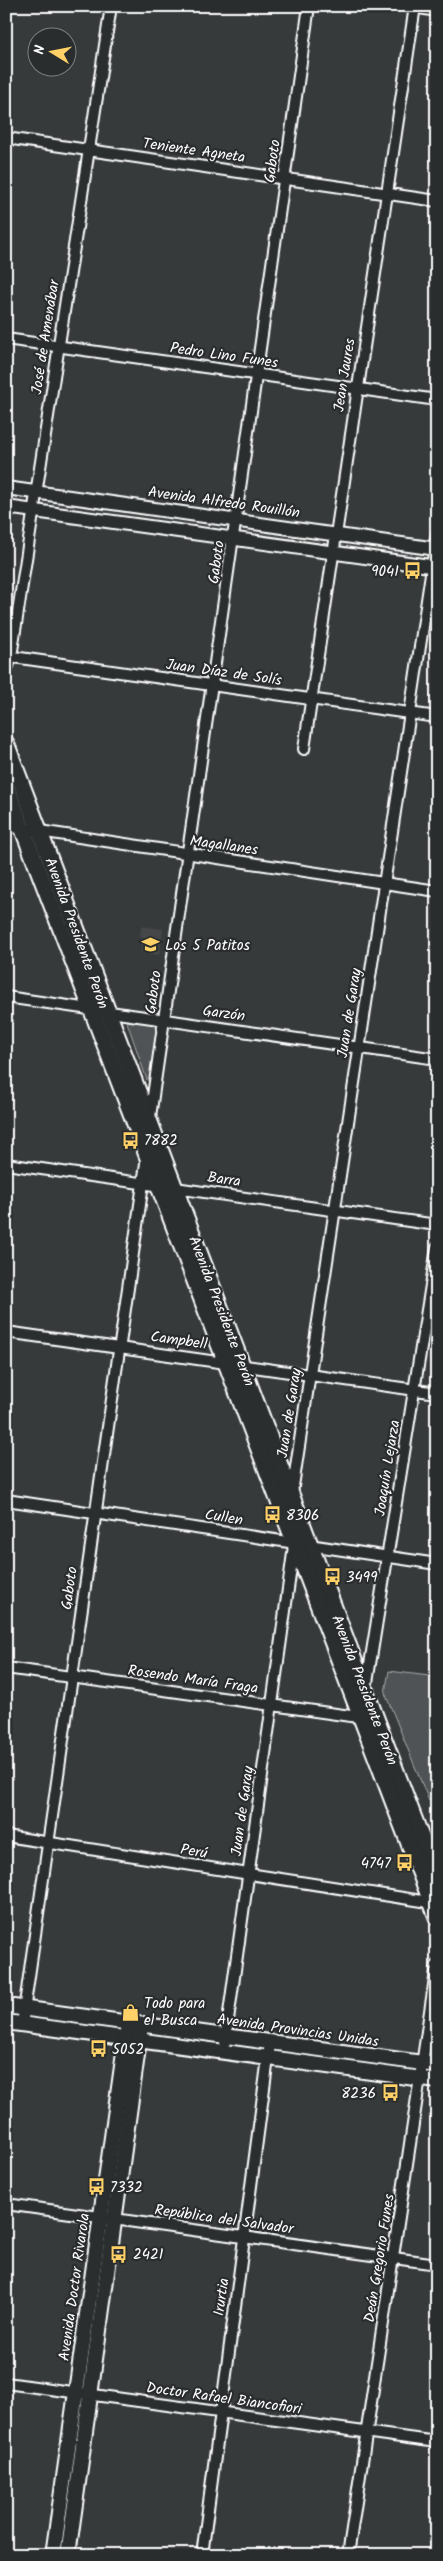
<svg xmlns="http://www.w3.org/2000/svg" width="443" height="2561" font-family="Kalam,sans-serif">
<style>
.built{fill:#444748}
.green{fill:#505354;stroke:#a8a9aa}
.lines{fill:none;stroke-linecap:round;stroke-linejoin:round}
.minor-casing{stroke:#fff;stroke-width:14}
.tertiary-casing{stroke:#fff;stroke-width:16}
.secondary-casing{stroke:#fff;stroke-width:18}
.primary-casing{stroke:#fff;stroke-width:19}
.minor{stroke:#2a2d2e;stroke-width:10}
.tertiary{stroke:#2a2d2e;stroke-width:12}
.secondary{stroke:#2a2d2e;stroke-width:14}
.primary{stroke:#2a2d2e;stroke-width:15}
.labels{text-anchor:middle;stroke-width:4.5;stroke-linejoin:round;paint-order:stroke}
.street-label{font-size:15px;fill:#fff;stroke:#2a2d2e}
.poi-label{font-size:15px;fill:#fff;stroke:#2a2d2e;text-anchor:start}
</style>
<rect width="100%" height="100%" fill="#373a3b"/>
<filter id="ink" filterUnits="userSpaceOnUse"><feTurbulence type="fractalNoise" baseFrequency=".02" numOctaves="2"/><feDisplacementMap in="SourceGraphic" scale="10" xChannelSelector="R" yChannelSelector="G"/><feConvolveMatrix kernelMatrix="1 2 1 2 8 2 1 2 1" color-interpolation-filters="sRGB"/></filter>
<g filter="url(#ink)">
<path class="built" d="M141,926L163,929L159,955L141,952L143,937L140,936Z"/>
<g class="green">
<path d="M126,1019L159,1024L150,1081L147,1080Z"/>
<path d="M389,1671L437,1677V1799L429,1801L385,1693Z"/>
</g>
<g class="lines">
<defs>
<g id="minor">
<path d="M408,6L437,11"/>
<path d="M6,138L437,201"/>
<path d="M6,339L437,400"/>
<path d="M6,656L437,717"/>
<path d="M6,672L11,657L111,6"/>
<path d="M304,749L415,6"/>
<path d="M6,826L437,891"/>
<path d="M6,997L437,1059"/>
<path d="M150,1117L309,6"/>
<path d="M6,1164L437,1225"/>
<path d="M6,1332L437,1393"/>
<path d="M292,1493L437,534"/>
<path d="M6,1500L437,1564"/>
<path d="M6,1668L365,1718"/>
<path d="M366,1689L437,1248"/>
<path d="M6,1836L435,1903"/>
<path d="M22,2025L147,1156"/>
<path d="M225,2042L294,1546"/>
<path d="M6,2204L437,2264"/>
<path d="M6,2383L437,2442"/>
<path d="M202,2555L270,2043"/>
<path d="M348,2555L437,1965"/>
</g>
<g id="tertiary">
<path d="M6,488L437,549"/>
<path d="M6,507L437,567"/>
</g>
<g id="secondary">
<path d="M6,2006L437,2065"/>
<path d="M6,2022L437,2081"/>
<path d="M53,2555L128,2024"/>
<path d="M68,2555L141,2026"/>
</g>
<g id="primary">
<path d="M6,743L437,1879"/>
<path d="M6,785L437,1917"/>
</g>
</defs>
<use href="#minor" class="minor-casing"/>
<use href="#tertiary" class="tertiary-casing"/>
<use href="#secondary" class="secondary-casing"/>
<use href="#primary" class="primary-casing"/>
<use href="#minor" class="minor"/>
<use href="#tertiary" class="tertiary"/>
<use href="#secondary" class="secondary"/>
<use href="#primary" class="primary"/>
</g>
</g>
<defs>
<symbol id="bus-bare" viewBox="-9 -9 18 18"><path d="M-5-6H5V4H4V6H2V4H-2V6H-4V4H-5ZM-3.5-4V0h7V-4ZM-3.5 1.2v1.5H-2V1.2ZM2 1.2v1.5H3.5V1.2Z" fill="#ffd166" stroke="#2a2d2e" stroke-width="2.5" paint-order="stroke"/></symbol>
<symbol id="school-bare" viewBox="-9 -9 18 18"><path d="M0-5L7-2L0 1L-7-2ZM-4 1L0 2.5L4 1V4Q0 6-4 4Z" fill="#ffd166" stroke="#2a2d2e" stroke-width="2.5" paint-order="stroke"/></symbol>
<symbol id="shop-bare" viewBox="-9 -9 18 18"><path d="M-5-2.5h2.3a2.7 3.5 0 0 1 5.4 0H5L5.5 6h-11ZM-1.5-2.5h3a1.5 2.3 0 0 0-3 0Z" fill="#ffd166" stroke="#2a2d2e" stroke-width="2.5" paint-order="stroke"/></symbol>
</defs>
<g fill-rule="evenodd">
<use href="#bus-bare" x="400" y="558" width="25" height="25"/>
<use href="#school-bare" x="138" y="932" width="25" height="25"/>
<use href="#bus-bare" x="118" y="1128" width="25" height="25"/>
<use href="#bus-bare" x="260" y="1502" width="25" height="25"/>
<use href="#bus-bare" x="320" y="1564" width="25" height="25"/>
<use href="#bus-bare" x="392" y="1850" width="25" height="25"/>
<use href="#shop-bare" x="118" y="2000" width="25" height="25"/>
<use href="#bus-bare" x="86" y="2036" width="25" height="25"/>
<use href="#bus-bare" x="378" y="2080" width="25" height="25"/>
<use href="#bus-bare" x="84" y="2174" width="25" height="25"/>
<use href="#bus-bare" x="106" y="2242" width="25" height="25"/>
</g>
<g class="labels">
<g class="street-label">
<text transform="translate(194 150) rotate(8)" y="5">Teniente Agneta</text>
<text transform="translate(272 161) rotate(-82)" y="5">Gaboto</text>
<text transform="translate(45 337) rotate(-81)" y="5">José de Amenábar</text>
<text transform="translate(224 355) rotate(8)" y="5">Pedro Lino Funes</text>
<text transform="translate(344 375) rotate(-81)" y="5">Jean Jaures</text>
<text transform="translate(224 502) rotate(8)" y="5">Avenida Alfredo Rouillón</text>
<text transform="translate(216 562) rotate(-82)" y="5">Gaboto</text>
<text transform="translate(224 672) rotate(8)" y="5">Juan Díaz de Solís</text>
<text transform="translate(224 845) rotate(8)" y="5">Magallanes</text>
<text transform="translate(77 933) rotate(70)" y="5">Avenida Presidente Perón</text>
<text transform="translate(153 992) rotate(-82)" y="5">Gaboto</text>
<text transform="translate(224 1013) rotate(8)" y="5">Garzón</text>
<text transform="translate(349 1013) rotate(-81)" y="5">Juan de Garay</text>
<text transform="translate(224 1179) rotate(8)" y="5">Barra</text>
<text transform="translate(222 1311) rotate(69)" y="5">Avenida Presidente Perón</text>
<text transform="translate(179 1340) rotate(8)" y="5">Campbell</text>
<text transform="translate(289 1413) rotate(-81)" y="5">Juan de Garay</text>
<text transform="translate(387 1468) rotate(-81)" y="5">Joaquín Lejarza</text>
<text transform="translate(224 1517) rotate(9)" y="5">Cullen</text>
<text transform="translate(69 1588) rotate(-82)" y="5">Gaboto</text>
<text transform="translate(193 1679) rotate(8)" y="5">Rosendo María Fraga</text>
<text transform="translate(365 1690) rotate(69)" y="5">Avenida Presidente Perón</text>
<text transform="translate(242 1811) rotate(-82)" y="5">Juan de Garay</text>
<text transform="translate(194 1851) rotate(9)" y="5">Perú</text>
<text transform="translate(298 2030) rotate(8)" y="5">Avenida Provincias Unidas</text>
<text transform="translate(224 2219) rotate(8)" y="5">República del Salvador</text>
<text transform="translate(379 2258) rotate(-81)" y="5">Deán Gregorio Funes</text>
<text transform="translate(74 2287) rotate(-82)" y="5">Avenida Doctor Rivarola</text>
<text transform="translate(221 2297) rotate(-82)" y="5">Irurtia</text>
<text transform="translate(224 2398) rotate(8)" y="5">Doctor Rafael Biancofiori</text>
</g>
<g class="poi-label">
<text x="399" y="576" text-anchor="end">9041</text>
<text x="165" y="950">Los 5 Patitos</text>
<text x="144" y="1145">7882</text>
<text x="286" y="1520">8306</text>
<text x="346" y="1582">3499</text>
<text x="391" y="1868" text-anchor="end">4747</text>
<text x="144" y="2008">Todo para<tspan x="144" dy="17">el Busca</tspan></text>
<text x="112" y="2054">5052</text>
<text x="376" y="2098" text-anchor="end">8236</text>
<text x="110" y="2192">7332</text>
<text x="133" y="2259">2421</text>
</g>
</g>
<rect width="443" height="2561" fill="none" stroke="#2a2d2e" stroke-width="25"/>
<rect x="12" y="12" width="418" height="2536" fill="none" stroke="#fff" stroke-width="2" filter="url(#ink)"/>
<g transform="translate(52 52) rotate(280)"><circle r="24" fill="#2a2d2e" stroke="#7f8182"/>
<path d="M0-4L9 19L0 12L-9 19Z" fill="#ffd166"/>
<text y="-8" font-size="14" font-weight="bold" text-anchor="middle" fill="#ffffff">N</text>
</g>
</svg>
